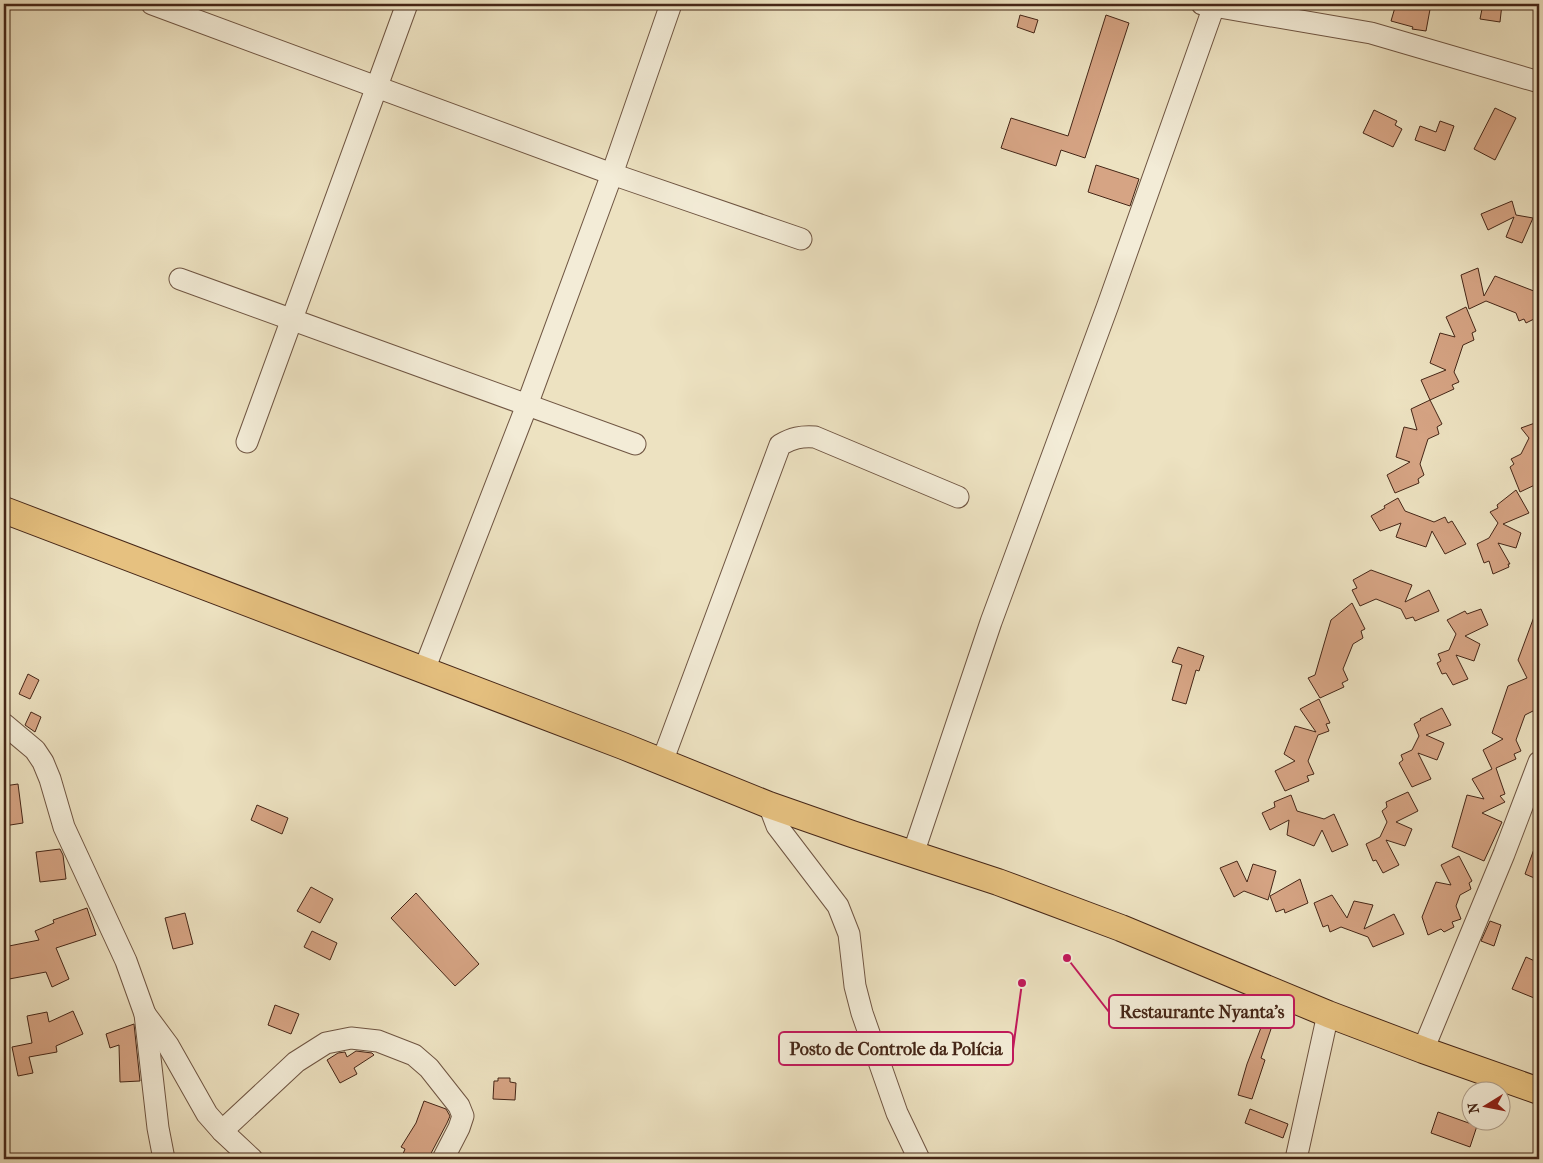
<svg xmlns="http://www.w3.org/2000/svg" width="1543" height="1163" font-family="'IM FELL French Canon',serif">
<style>
.building{fill:#d6a484;stroke:#452617}
.lines{fill:none;stroke-linecap:round;stroke-linejoin:round}
.minor-casing{stroke:#6f5542;stroke-width:23}
.major-casing{stroke:#452617;stroke-width:28}
.minor{stroke:#f3ecd7;stroke-width:21}
.major{stroke:#e6c180;stroke-width:26}
.leader{fill:none;stroke:#c2185b;stroke-width:2}
.callout-dot{fill:#c2185b;stroke:#f3ecd7;stroke-width:2}
.callout{fill:#f3ecd7;stroke:#c2185b;stroke-width:2}
.callout-label{font-size:18px;text-anchor:middle;font-weight:bold;fill:#452617}
</style>
<rect width="100%" height="100%" fill="#ede2c1"/>
<filter id="stains"><feTurbulence type="fractalNoise" baseFrequency=".004" numOctaves="4"/><feColorMatrix values="0 0 0 0 .2 0 0 0 0 .09 0 0 0 0 .02 0 0 0 .5 -.17"/></filter>
<radialGradient id="worn" r=".72"><stop offset=".6" stop-color="#630" stop-opacity="0"/><stop offset="1" stop-color="#630" stop-opacity=".3"/></radialGradient>
<g class="building">
<path d="M1396,4H1431L1426,31L1412,29L1413,27L1391,21Z"/>
<path d="M1483,4H1502L1500,22L1480,19Z"/>
<path d="M1020,15L1038,20L1034,33L1017,27Z"/>
<path d="M1106,15L1129,23L1085,158L1061,150L1056,166L1001,148L1011,118L1068,136Z"/>
<path d="M1495,108L1516,118L1495,160L1474,149Z"/>
<path d="M1374,110L1397,121L1395,125L1402,129L1393,147L1363,133Z"/>
<path d="M1440,121L1454,126L1445,151L1415,140L1420,126L1436,132Z"/>
<path d="M1096,165L1139,179L1130,206L1088,192Z"/>
<path d="M1512,201L1516,215L1533,218L1522,243L1506,237L1514,217L1488,230L1481,214Z"/>
<path d="M1478,268L1484,296L1495,276L1539,293V312L1535,314L1536,318L1526,323L1524,319L1519,321L1516,313L1486,301L1469,309L1461,275Z"/>
<path d="M1466,307L1476,331L1472,333L1474,340L1463,345L1454,372L1459,382L1452,385L1454,389L1430,400L1421,380L1446,370L1430,363L1440,333L1455,337L1446,317Z"/>
<path d="M1430,400L1442,424L1437,427L1439,434L1428,439L1420,464L1424,475L1418,479L1419,483L1395,493L1387,475L1410,462L1396,457L1404,427L1417,430L1411,409Z"/>
<path d="M1539,415V483L1520,492L1510,467L1514,464L1511,459L1521,454L1529,438L1521,428L1535,423Z"/>
<path d="M1516,490L1529,513L1503,524L1521,533L1516,548L1498,543L1510,564H1508L1509,567L1493,574L1489,561L1484,563L1477,544L1489,538L1498,523L1490,512L1498,508L1497,505Z"/>
<path d="M1398,498L1405,511L1434,522L1445,517L1448,523L1452,521L1466,544L1445,554L1432,531L1426,547L1396,537L1401,523L1380,531L1371,516L1385,508L1384,506Z"/>
<path d="M1371,570L1412,585L1405,602L1429,590L1439,611L1415,621L1413,617L1406,619L1401,609L1376,599L1360,606L1352,590L1357,588L1353,580Z"/>
<path d="M1352,603L1365,629L1361,631L1363,638L1353,644L1343,669L1348,680L1342,683L1344,687L1320,698L1308,678L1315,675L1331,620Z"/>
<path d="M1538,606L1539,607V704L1538,701L1534,702L1537,709L1525,715L1516,740L1521,751L1514,754L1516,759L1496,768L1505,794L1500,796L1505,802L1482,813L1502,822L1484,861L1452,847L1467,795L1484,799L1472,779L1492,769L1483,750L1503,739L1492,733L1508,686L1527,678L1518,660Z"/>
<path d="M1481,609L1488,625L1465,636L1480,644L1474,661L1456,655L1468,679L1453,685L1446,673L1442,674L1437,663L1441,661L1438,654L1449,650L1456,634L1447,620L1465,611L1467,614Z"/>
<path d="M1178,647L1204,656L1199,671L1196,670L1186,704L1172,700L1182,665L1172,662Z"/>
<path d="M28,674L39,680L30,699L19,694Z"/>
<path d="M1319,699L1330,723L1326,724L1329,731L1318,735L1308,761L1314,774L1307,776L1309,781L1285,791L1275,771L1295,761L1284,754L1295,726L1316,732L1300,709Z"/>
<path d="M1442,708L1451,725L1426,735L1444,743L1437,760L1418,753L1431,779L1412,787L1399,763L1403,760L1401,755L1412,750L1419,736L1414,724L1421,720L1420,719Z"/>
<path d="M31,712L41,717L35,732L25,725Z"/>
<path d="M18,784L23,823L4,826V786Z"/>
<path d="M1408,792L1418,811L1396,822L1412,829L1405,846L1386,840L1399,865L1383,873L1376,860L1373,861L1366,844L1380,837L1387,822L1382,811L1387,807L1386,802Z"/>
<path d="M1291,795L1297,811L1324,819L1334,814L1348,845L1332,852L1322,830L1314,846L1287,835L1289,820L1270,830L1262,813L1275,807L1274,802Z"/>
<path d="M257,805L288,818L282,834L251,820Z"/>
<path d="M1538,838H1539V880L1525,874Z"/>
<path d="M60,849L63,855L66,879L40,882L36,852Z"/>
<path d="M1459,856L1472,881L1469,883L1471,889L1460,895L1456,906L1461,919L1452,922L1454,927L1444,932L1441,929L1428,935L1422,917L1436,882L1451,885L1441,865Z"/>
<path d="M1237,861L1247,882L1253,864L1276,871L1268,900L1244,891L1234,897L1220,868Z"/>
<path d="M1300,879L1308,903L1285,913L1284,909L1276,912L1270,896Z"/>
<path d="M311,887L333,899L320,923L297,911Z"/>
<path d="M416,893L479,964L455,986L391,918Z"/>
<path d="M1332,895L1347,918L1354,901L1373,905L1364,929L1394,914L1404,934L1373,947L1368,937L1341,927L1330,932L1328,925L1323,927L1314,903Z"/>
<path d="M87,908L96,935L56,948L69,979L52,987L46,972L4,980V947L39,940L35,931L54,923L53,920Z"/>
<path d="M185,913L193,944L173,949L165,918Z"/>
<path d="M1490,921L1501,925L1494,946L1481,941Z"/>
<path d="M312,931L337,943L330,960L304,947Z"/>
<path d="M1526,957L1539,963V1000L1512,989Z"/>
<path d="M275,1005L299,1014L291,1034L268,1025Z"/>
<path d="M73,1011L83,1034L56,1046L57,1052L29,1057L33,1073L18,1076L12,1047L32,1043L27,1016L47,1012L49,1022Z"/>
<path d="M134,1024L140,1081L120,1082L119,1045L110,1048L106,1034Z"/>
<path d="M1262,1025L1271,1029L1261,1058L1265,1060L1252,1099L1238,1095L1247,1064Z"/>
<path d="M356,1051L372,1053L374,1055L354,1068L357,1074L340,1083L327,1060L338,1053L345,1052L347,1057Z"/>
<path d="M498,1078H510V1082L516,1083L515,1100L493,1099L494,1081H498Z"/>
<path d="M424,1101L446,1109L450,1116L447,1123L428,1159H401L405,1149L401,1147L416,1123Z"/>
<path d="M1250,1109L1288,1124L1283,1138L1245,1123Z"/>
<path d="M1438,1112L1477,1126L1470,1147L1431,1133Z"/>
</g>
<g class="lines">
<defs>
<g id="minor">
<path d="M152,4L612,174L801,239"/>
<path d="M1202,4L1371,33L1539,82"/>
<path d="M180,279L635,444"/>
<path d="M247,442L407,4"/>
<path d="M424,670L527,405L612,174L671,4"/>
<path d="M4,724L35,750L43,762L50,779L64,827L126,961L145,1014L158,1128L164,1159"/>
<path d="M662,762L780,445C792,438 801,436 815,437L958,497"/>
<path d="M769,805L777,826L838,906L849,934L855,986L862,1013L897,1113L919,1159"/>
<path d="M913,854L991,622L1108,305L1214,6"/>
<path d="M145,1014L168,1045L207,1114L222,1131L252,1159"/>
<path d="M1423,1050L1504,854L1539,762"/>
<path d="M222,1131L296,1062L326,1043L351,1038L378,1041L414,1055L429,1068L459,1106L463,1116L459,1128L443,1159"/>
<path d="M1296,1159L1328,1014"/>
</g>
<path id="major" d="M4,510L623,746L769,805L852,834L998,882L1121,928L1328,1014L1423,1050L1539,1091"/>
</defs>
<use href="#minor" class="minor-casing"/>
<use href="#major" class="major-casing"/>
<use href="#minor" class="minor"/>
<use href="#major" class="major"/>
</g>
<path class="leader" d="M1067 958L1109 1012M1022 983L1013 1049"/>
<g class="callout-dot">
<circle cx="1067" cy="958" r="5"/>
<circle cx="1022" cy="983" r="5"/>
</g>
<g class="callout">
<rect x="1109" y="995" width="185" height="33" rx="5"/>
<rect x="779" y="1032" width="234" height="33" rx="5"/>
</g>
<g class="callout-label">
<text x="1202" y="1018">Restaurante Nyanta's</text>
<text x="896" y="1055">Posto de Controle da Polícia</text>
</g>
<rect width="1543" height="1163" fill="none" stroke="#ede2c1" stroke-width="20"/>
<rect x="5" y="5" width="1533" height="1153" fill="none" stroke="#452617" stroke-width="2.5"/>
<rect x="10" y="10" width="1523" height="1143" fill="none" stroke="#452617"/>
<g transform="translate(1486 1106) rotate(260)"><circle r="24" fill="#f3ecd7" stroke="#ad9d8a"/>
<path d="M0-4L9 19L0 12L-9 19Z" fill="#8f2418"/>
<text y="-8" font-size="14" font-weight="bold" text-anchor="middle" fill="#452617">N</text>
</g>
<rect width="100%" height="100%" filter="url(#stains)"/>
<rect width="100%" height="100%" fill="url(#worn)"/>
</svg>
